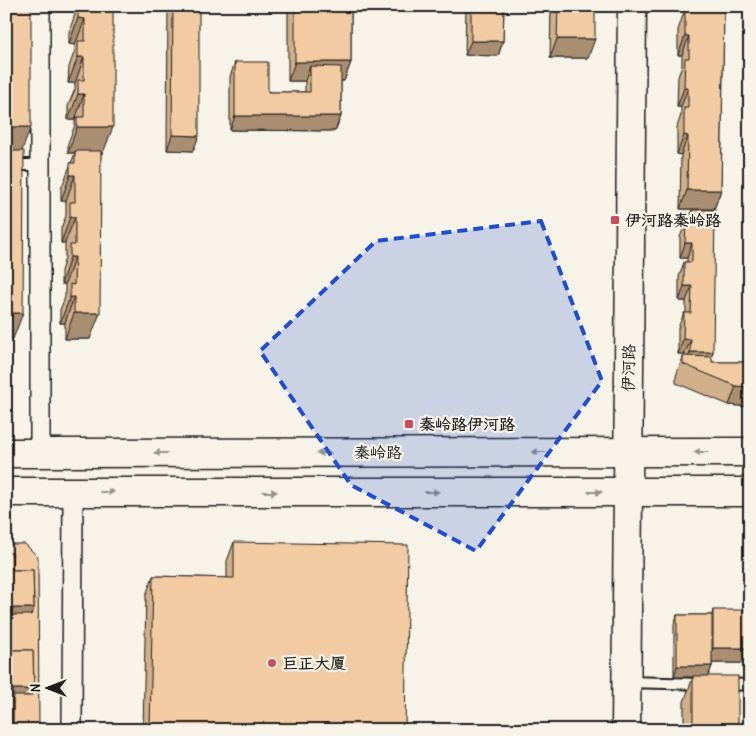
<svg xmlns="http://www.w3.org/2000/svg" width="756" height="736" font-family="'Patrick Hand','LXGW WenKai TC',sans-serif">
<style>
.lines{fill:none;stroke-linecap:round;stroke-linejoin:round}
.lane-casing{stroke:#1c1c1c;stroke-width:14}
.street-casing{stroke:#1c1c1c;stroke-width:22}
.secondary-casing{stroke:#1c1c1c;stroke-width:31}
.primary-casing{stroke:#1c1c1c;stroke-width:31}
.lane{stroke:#f7f3e8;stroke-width:10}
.street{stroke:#f7f3e8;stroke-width:19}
.secondary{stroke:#f7f3e8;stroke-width:28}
.primary{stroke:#f7f3e8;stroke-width:28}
.wall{fill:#d1af8b;stroke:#1c1c1c}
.shaded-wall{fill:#aa8e71;stroke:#1c1c1c}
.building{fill:#f3cba2;stroke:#1c1c1c}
.oneway{fill:#94928c}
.marked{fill:#1d4ed8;fill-opacity:0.2;stroke:#1d4ed8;stroke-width:4;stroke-dasharray:10 6;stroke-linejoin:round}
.poi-dot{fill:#d1495b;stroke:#f7f3e8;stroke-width:2}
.labels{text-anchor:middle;stroke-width:4.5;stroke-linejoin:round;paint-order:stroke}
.poi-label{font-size:16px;font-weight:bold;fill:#1c1c1c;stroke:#f7f3e8;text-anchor:start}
.street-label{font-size:16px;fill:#1c1c1c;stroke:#f7f3e8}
</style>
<rect width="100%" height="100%" fill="#f7f3e8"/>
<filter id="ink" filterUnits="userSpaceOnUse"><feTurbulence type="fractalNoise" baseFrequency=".02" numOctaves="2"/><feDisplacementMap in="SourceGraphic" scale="10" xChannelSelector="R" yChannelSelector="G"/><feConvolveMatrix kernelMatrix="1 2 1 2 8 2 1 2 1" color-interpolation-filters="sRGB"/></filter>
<g filter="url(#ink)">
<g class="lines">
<defs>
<g id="lane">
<path d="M6,165H40"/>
<path d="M627,682L703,684"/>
<path d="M725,684L750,685"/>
</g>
<g id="street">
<path d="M40,6V453"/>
<path d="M72,730L73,492"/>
</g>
<path id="secondary" d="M626,730L632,6"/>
<g id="primary">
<path d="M6,453L750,452"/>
<path d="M6,492H750"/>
</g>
</defs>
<use href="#lane" class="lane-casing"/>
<use href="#street" class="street-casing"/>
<use href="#secondary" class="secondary-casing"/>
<use href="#primary" class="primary-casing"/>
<use href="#lane" class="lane"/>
<use href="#street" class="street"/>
<use href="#secondary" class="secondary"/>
<use href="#primary" class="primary"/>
</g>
<g class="wall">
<path d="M69,6H113L103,153H101L90,339H65V323H60V310L65,297V284H61V271L65,258V243H61V228L66,216V201H61V189L75,153H68V143L75,125V120H68V106L75,89V83H68L69,67L75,50V45L69,44V32L75,14V9H69Z"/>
<path d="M168,6H199L193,151L167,150Z"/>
<path d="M288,6H351V62L344,81H341V116L335,131L230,130V77L235,62L268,92H305V81H288Z"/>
<path d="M466,6H504L503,41L498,56L465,55Z"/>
<path d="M551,6H595L588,58H550Z"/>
<path d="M686,6H724V8L721,190L714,209H680L681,155L677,154V127L681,115V107H677L678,77L682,65V55H678V30Z"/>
<path d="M692,210L713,352L711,357L712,362H750V407L729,405L676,383V376L683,356H685V354H678V328L684,313H686V301H679V277L684,262H687V258H680V237L686,222H688Z"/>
<path d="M234,542L405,730H143L146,595L153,576L227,578V561Z"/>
<path d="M713,610L750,663H712V666L708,676L738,730H684V702L693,677H674V625L677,615H712Z"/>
</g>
<g class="shaded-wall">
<path d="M70,6H76L75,9H69Z"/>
<path d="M78,18L85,19L75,45L69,44Z"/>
<path d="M685,36H689L682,55H678Z"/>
<path d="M557,39H595L588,58H550Z"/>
<path d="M471,41H503L498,56L465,55Z"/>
<path d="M78,57H84L75,83H68Z"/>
<path d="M295,62H351L344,81H310V66L305,81H288Z"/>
<path d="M684,88H688L681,107H677Z"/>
<path d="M78,94H84L75,120H68Z"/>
<path d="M235,116H341L335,131L230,130Z"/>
<path d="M6,127H31L21,153H6Z"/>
<path d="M77,127H113L103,153H75V151V153H68Z"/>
<path d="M172,135L199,136L193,151L167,150Z"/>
<path d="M684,135L688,136L681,155L677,154Z"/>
<path d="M70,175H75L66,201H61Z"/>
<path d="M687,190H721L714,209H680Z"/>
<path d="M70,217H75L65,243H61Z"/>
<path d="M685,243H692L687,258H680Z"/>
<path d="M70,257H75L65,284H61Z"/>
<path d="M684,286H692L686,301H679Z"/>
<path d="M70,297H74L65,323H60Z"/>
<path d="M6,313H23L13,339H6Z"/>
<path d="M74,313H100L90,339H65Z"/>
<path d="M683,339H691L685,354H678Z"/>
<path d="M690,352H713L708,367L686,365Z"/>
<path d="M736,386L750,387V407L729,405Z"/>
<path d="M12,608H34L24,634H9Z"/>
<path d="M713,648H750V663H708Z"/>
<path d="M677,666H712L708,677H674Z"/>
<path d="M13,689H34L24,715H10Z"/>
</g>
<g class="building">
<rect x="6" y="6" width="25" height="121"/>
<path d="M78,6H113V127H77V117H84V94H78V80H84V57H78V41H85V19L78,18Z"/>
<path d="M173,6H199V136L172,135Z"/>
<rect x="295" y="6" width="56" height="56"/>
<path d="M471,6H504L503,41H471Z"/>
<path d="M558,6H595V39H557Z"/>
<path d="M689,6H724L721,190H687L688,136L684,135V108H688V88H684L685,58H689V36H685V11H689Z"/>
<path d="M235,62H268V92H310V66L341,67V116H235Z"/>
<path d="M6,151H24L23,313H6Z"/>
<path d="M75,151H101L100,313H74V297H70V284L74,285L75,257H70V245H75V217H70V202H75V175H70V163H75Z"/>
<path d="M692,210H715L713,352H690L691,339H683L684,313H691L692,286H684V262H692V243H685L686,222H692Z"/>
<path d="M683,356L712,357V362H750V387L736,386L683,364Z"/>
<path d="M234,542L408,545L405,730H150L153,576L234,578Z"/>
<path d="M6,544H25L38,557L39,730H33V727L13,728V696H31L34,689L33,650H12V615H31L34,608L33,570H12V553H6Z"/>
<path d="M6,553H12V570H33L34,608H12V650H33L34,689H13V728L33,727V730H6Z"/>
<rect x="713" y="610" width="37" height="38"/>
<rect x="677" y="615" width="35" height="51"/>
<rect x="693" y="676" width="45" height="54"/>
</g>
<defs><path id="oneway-solid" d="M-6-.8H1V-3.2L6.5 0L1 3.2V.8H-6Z" transform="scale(1.25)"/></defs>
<g class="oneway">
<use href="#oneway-solid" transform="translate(539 452) rotate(180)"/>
<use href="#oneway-solid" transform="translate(701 452) rotate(180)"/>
<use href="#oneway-solid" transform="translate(161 453) rotate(180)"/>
<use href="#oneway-solid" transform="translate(324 453) rotate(180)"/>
<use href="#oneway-solid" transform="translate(107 492)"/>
<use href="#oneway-solid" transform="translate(270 492)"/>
<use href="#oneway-solid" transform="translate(432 492)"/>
<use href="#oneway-solid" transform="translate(595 492)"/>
</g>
</g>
<path class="marked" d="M541,221L602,381L476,551L351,485L260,351L376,241Z"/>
<g class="poi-dot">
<rect x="610" y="215" width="10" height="10" rx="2.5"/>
<rect x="404" y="419" width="10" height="10" rx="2.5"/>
<circle cx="272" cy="663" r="5"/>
</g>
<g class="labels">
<g class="poi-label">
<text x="625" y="226">伊河路秦岭路</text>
<text x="419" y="430">秦岭路伊河路</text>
<text x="282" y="669">巨正大厦</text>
</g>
<g class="street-label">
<text transform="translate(628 368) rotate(-89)" y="6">伊河路</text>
<text x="378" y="458">秦岭路</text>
</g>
</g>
<rect width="756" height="736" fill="none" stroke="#f7f3e8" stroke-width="25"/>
<rect x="12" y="12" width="731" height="711" fill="none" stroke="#1c1c1c" stroke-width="2" filter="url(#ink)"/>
<g transform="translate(48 688) rotate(270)" stroke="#f7f3e8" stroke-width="4" paint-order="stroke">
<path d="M0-4L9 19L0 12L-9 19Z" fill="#1c1c1c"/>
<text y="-8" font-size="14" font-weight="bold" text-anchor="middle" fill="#1c1c1c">N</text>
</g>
</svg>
